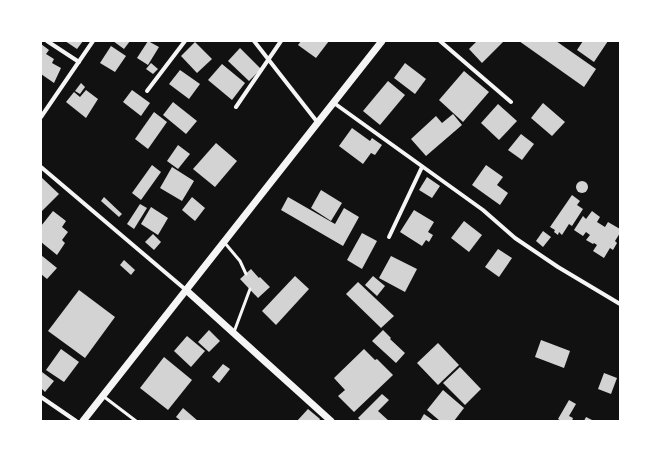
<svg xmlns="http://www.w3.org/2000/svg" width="661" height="462" font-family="Lato,sans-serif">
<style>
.building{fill:#d3d3d3}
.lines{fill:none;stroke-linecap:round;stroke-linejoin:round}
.service{stroke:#f5f5f5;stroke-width:3}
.minor{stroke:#f5f5f5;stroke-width:4}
.tertiary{stroke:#f5f5f5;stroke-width:7}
</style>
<rect width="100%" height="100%" fill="#111"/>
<g class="building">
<path d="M65,41H83L77,49Z"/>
<path d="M113,41H130L124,49Z"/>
<path d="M148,41L159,47L148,65L137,58Z"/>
<path d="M301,41H329L316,58L298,45Z"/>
<path d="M477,41H504L482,63L469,49Z"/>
<path d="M519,41H556L596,69L584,87Z"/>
<path d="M583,41H608L594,62L577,50Z"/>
<path d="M195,42L212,59L197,73L181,56Z"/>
<path d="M41,44L49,50L46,54L54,59L52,63L61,68L54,83L41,74Z"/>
<path d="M111,46L126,56L115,72L100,63Z"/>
<path d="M240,48L261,69L249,81L228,61Z"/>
<path d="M151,63L158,69L153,74L146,69Z"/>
<path d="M405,63L426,79L415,94L394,78Z"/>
<path d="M222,64L245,83L232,100L208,80Z"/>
<path d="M180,70L200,84L189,99L169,84Z"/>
<path d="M464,71L489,92L463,122L439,100Z"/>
<path d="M388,81L405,95L380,125L363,111Z"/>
<path d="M81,83L85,87L80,94L75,91Z"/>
<path d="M86,90L98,99L86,118L66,102L74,92L80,97Z"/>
<path d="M132,90L150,103L141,116L123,102Z"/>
<path d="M173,102L197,121L186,134L163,115Z"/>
<path d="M543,103L565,122L552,136L531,118Z"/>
<path d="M498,104L517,121L499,140L481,123Z"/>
<path d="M154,112L167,122L148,149L135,139Z"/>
<path d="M453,114L462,125L426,156L411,139L436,116L442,123Z"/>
<path d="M352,128L370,141L372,138L382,145L375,155L371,153L363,164L339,146Z"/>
<path d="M521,134L534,144L522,160L508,150Z"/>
<path d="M216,143L237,161L215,187L193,169Z"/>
<path d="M178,145L190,154L178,169L167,161Z"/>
<path d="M152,165L161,172L141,200L132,193Z"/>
<path d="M486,165L503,177L497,185L508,193L500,205L472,185Z"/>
<path d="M172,167L194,181L182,201L160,188Z"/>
<path d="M41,177L59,194L41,212Z"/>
<path d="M427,177L440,186L432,198L419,190Z"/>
<circle cx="582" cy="187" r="6"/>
<path d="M321,190L342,203L331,221L311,208Z"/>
<path d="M572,195L580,201L577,205L583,209L572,226L569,224L562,235L559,232L558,235L554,232L555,230L550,227Z"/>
<path d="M104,197L122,214L119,217L101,201Z"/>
<path d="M192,197L205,208L195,221L182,210Z"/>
<path d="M288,197L335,224L344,208L359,217L343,246L281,210Z"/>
<path d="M140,204L147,208L134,229L127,224Z"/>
<path d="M151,207L168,218L158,235L141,224Z"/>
<path d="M414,210L434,222L428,232L433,235L429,242L426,240L422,246L400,232Z"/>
<path d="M53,211L66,221L62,227L68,232L62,240L65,243L57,255L41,242V226Z"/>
<path d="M592,211L600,217L597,222L605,227L608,222L620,229V233L615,241L617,243L613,250L610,248L604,258L593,251L597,245L594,243L593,244L586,240L590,235L586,232L583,236L574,230L583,216L586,219Z"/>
<path d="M464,221L482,235L469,252L451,238Z"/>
<path d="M543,231L551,237L543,247L536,241Z"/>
<path d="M362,233L377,241L362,269L347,260Z"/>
<path d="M153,234L161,242L154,250L145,242Z"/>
<path d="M498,249L512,258L499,277L485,267Z"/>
<path d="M41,255L57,268L47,279L41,274Z"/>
<path d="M391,256L417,269L405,292L379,278Z"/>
<path d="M124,260L135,270L131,275L120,265Z"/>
<path d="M251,269L259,278L260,277L270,287L258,298L240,279Z"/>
<path d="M295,276L309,289L276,325L262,311Z"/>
<path d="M373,276L385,286L377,296L365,285Z"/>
<path d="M358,282L394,316L381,328L346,294Z"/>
<path d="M79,290L115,317L85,358L48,331Z"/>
<path d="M209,330L220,341L209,352L198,342Z"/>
<path d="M383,330L391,338L390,339L405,353L396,363L372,341Z"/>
<path d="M187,336L205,351L191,367L174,351Z"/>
<path d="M541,340L570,351L564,368L535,357Z"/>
<path d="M438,343L459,365L438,385L417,363Z"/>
<path d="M61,349L79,362L64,382L46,370Z"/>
<path d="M364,349L375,360L377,359L393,375L354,412L338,396L345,390L334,378Z"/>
<path d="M164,357L192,380L168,410L140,388Z"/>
<path d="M223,364L230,369L219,383L212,377Z"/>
<path d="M460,367L481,389L465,405L443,383Z"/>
<path d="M42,372L54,381L45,392L41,388V374Z"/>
<path d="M604,373L617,378L611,394L598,389Z"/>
<path d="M443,390L464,408L454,421H440L427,410Z"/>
<path d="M382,394L389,400L378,411L389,421H361L358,418Z"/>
<path d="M569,400L576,404L569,416L573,418L572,421H561L558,419Z"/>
<path d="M183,408L198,421H181L176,417Z"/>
<path d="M308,409L320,419L319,421H297Z"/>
<path d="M424,414L434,421H420Z"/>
<path d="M586,417L594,421H584Z"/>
</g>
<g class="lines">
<g class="service">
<path d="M224,242L240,261L246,274"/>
<path d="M234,332L250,289"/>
<path d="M103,396L136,421"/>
</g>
<g class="minor">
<path d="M47,41L79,62"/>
<path d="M254,41L318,123"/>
<path d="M440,41L511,102"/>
<path d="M147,91L185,41"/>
<path d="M334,103L483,210L515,238L558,267L620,304"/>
<path d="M236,107L281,41"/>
<path d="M41,117L93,41"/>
<path d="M41,167L186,290"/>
<path d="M389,237L422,167"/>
<path d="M41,397L76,421"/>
</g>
<g class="tertiary">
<path d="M186,290L331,421"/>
<path d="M83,421L382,41"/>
</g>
</g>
<rect width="661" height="462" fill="none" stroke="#ffffff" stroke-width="84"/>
</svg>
